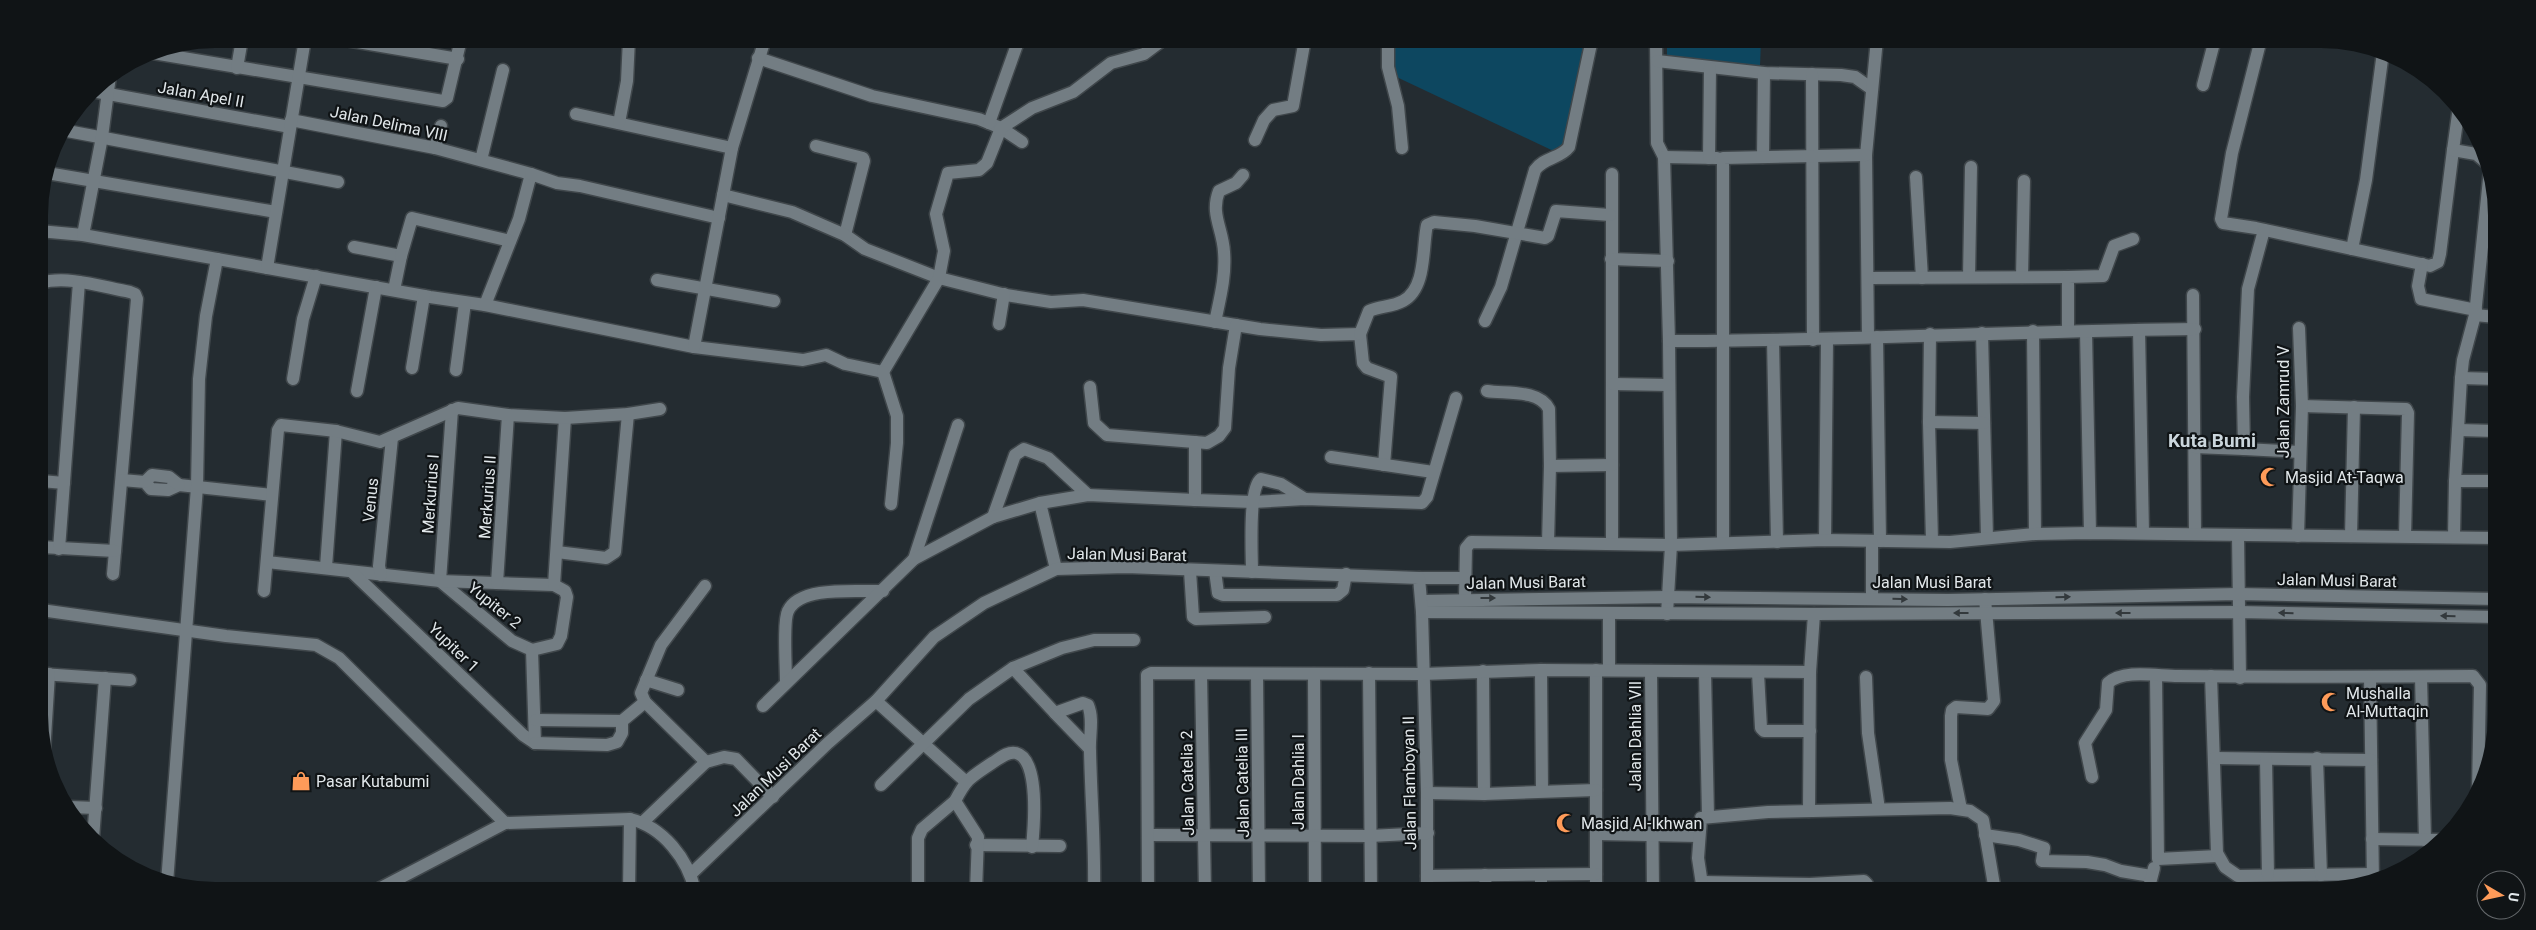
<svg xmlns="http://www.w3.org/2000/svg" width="2536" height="930" font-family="Roboto,sans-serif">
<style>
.green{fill:#0d4760}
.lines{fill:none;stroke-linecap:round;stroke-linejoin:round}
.minor-casing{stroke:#40474b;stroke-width:15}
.tertiary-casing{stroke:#40474b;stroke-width:15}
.minor{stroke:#737d83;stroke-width:12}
.tertiary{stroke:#737d83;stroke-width:12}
.oneway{fill:#33393c}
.labels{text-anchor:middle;stroke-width:4.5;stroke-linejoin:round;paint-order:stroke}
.street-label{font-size:16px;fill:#e1e7ea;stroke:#101416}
.poi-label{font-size:16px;fill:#e1e7ea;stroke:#101416;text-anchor:start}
.quarter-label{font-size:19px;font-weight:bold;fill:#cbd6dc;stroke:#101416}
</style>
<rect width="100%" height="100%" fill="#242c31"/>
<g class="green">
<path d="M1397,39H1590L1562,155L1388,73Z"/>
<path d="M1667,39H1761L1760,66L1667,58Z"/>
</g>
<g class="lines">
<defs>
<g id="minor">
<path d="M340,39L458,59"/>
<path d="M1388,39V67L1398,106L1402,148"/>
<path d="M1656,39L1657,143L1664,157L1669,341L1671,545L1667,614"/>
<path d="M2261,39L2232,153L2221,219L2223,223L2256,228L2430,266L2438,262L2440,254L2453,150"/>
<path d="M147,52L443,101L447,98L461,39"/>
<path d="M758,58L872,96L979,119L1001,128L1022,142"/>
<path d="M1657,61L1764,73L1841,75L1855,77L1872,89"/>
<path d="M237,68L242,39"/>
<path d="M1812,74L1813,340"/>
<path d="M2203,85L2215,39"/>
<path d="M92,91L290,127"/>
<path d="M2459,107L2453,150L2476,154L2488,164"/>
<path d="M576,114L732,148"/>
<path d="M291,120L435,148L531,174L519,219L485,305"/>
<path d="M619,123L627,81L629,39"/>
<path d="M989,123L1019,39"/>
<path d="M62,130L338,182"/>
<path d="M1255,140L1264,120L1273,110L1293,106L1305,39"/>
<path d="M816,146L863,158L864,161L845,235"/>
<path d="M435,148L441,126"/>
<path d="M1664,157L1717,158"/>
<path d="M1763,157L1764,73"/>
<path d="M1709,158L1710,68"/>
<path d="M481,160L503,70"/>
<path d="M47,173L276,212"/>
<path d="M531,174L557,183L580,186L719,218"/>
<path d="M1612,174V543"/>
<path d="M1916,177L1922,278"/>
<path d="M723,195L792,212L845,235L865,249L939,278L1006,295L1051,302L1083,300L1260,329L1321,335L1360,334L1363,363L1367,368L1391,377L1384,465"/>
<path d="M2264,230L2248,289L2243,397L2244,449L2300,452"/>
<path d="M39,231L83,235L430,297L485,305L694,347L803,360L826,355L845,364L883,372"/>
<path d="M83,235L102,137L110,76"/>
<path d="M354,247L401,256L394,290"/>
<path d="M2352,249L2366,180L2383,52"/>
<path d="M401,256L412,218L510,241"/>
<path d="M1611,259L1668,261"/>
<path d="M2422,264L2418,286L2421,299L2476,310"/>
<path d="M267,268L305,39"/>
<path d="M1969,277L1971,167"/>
<path d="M2022,277L2024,181"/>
<path d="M1869,278L2068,277"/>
<path d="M657,280L774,301"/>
<path d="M40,283C68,275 102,287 130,292L135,294L137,299L113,574"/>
<path d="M2193,295L2195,534"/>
<path d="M2475,315L2496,317"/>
<path d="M1485,321L1501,287L1535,170C1544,157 1560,159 1569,147L1592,39"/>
<path d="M1215,322C1220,298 1226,276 1224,252C1223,229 1210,214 1219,191L1236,183L1243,175"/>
<path d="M999,324L1004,294"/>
<path d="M2068,330V277L2103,276L2114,246L2133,239"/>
<path d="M2139,330L2143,533"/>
<path d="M2033,331L2035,534"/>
<path d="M2086,332L2090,533"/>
<path d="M1982,333L1987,538"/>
<path d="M1360,334L1369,311C1380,306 1392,307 1403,301C1427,288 1422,247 1427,225L1434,222L1475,226L1545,238L1548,236L1556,211L1610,215"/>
<path d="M1930,334L1929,422L1932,541"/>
<path d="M1868,337L1866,155L1877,39"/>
<path d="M1877,337L1880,541"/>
<path d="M1773,340L1777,542"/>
<path d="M1669,341C1845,341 2020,331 2195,329"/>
<path d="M694,347L732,148L765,39"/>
<path d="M412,368L424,296"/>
<path d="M456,370L465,303"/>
<path d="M883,372L939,278L944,251L936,214L948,173L979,170L987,163L1001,128L1032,108L1073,92L1111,63L1144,54L1164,39"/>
<path d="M883,372L897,416V443L891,504"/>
<path d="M2461,378L2496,379"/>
<path d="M293,379L303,319L316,276"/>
<path d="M1613,384L1669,385"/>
<path d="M1090,387L1094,423L1107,435L1207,443L1219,436L1225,428L1229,368L1236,325"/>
<path d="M357,391L376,287"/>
<path d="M1487,391C1505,394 1539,389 1549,409L1550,466L1548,543"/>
<path d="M2302,406L2406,409L2408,413L2405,536"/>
<path d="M452,410L440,581L512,641L532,650"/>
<path d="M1929,422L1984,423"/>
<path d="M2458,430L2496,431"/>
<path d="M1195,442V500L1253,502L1305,499L1422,503L1427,497L1456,398"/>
<path d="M2194,447L2244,449"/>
<path d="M1331,457L1433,472"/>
<path d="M1550,466L1612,465"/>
<path d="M122,480L145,482L151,489L168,490L179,485L272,495"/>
<path d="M41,481L64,483"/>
<path d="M2455,481H2497"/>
<path d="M145,482L152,475L169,477L179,485"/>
<path d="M1040,503L1056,569"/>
<path d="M993,517L1015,455L1024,449L1048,458L1088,495"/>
<path d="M2238,536L2240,678"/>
<path d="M2298,536L2302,406L2299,328"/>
<path d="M2351,536L2354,407"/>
<path d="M2454,537L2455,481L2461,378L2463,360L2475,315L2490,169"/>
<path d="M1825,540L1827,340"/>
<path d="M1723,543V158L1866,155"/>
<path d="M41,547L115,551"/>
<path d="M59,549L79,282"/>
<path d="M557,552L606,558L615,552L628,414"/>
<path d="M914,559L958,425"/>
<path d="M267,562L440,581L554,585L565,591L567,597L561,636L557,644L532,650"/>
<path d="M326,567L336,431"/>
<path d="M1190,571L1193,617L1196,619L1265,617"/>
<path d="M1215,571L1218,593L1223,595H1337L1343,590L1346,574"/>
<path d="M352,572L523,735L535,743"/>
<path d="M1252,572C1252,555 1248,488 1261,479L1281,484L1305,499"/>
<path d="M381,575L379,566L392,438"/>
<path d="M1419,578H1464"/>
<path d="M497,583L508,415"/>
<path d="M554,585L565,418"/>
<path d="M705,586L661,645L641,693L645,702L706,762"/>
<path d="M264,591L278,430L281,425L336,431L380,442L458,408L508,415L565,418L628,414L660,409"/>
<path d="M1465,598L1466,548L1471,542L1671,545L1825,540L1950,542L2035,534L2090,533L2497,538"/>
<path d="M1872,598V542"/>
<path d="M41,610L226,636L316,645L339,658L505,823"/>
<path d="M1422,612L1427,793V891"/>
<path d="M1609,614V670"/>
<path d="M532,650L535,743"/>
<path d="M1013,668L1062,648L1094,640H1134"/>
<path d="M1541,670L1542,791"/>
<path d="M1596,670V891"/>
<path d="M1483,671L1484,794"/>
<path d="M1651,671L1653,891"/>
<path d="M1705,672L1708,816"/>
<path d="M1369,673L1371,891"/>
<path d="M1758,673L1761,728L1764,731H1810"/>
<path d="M42,674L130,680"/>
<path d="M1314,674L1315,891"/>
<path d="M1201,675L1205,891"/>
<path d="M1257,675L1259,891"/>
<path d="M2156,676L2158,859L2218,856"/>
<path d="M2211,676L2217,853L2225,867L2238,876L2373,874"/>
<path d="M1866,677L1868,733L1879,809"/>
<path d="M2370,677L2373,882"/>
<path d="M2421,677L2425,840"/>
<path d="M646,680L678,690"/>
<path d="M786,681C786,667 783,621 788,611C800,585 858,592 883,591"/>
<path d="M876,701L965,781"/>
<path d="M763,706L914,559L993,517L1040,503L1088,495L1195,500"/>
<path d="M536,720L622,721L645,702"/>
<path d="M535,743L607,745L617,742L622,733V721"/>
<path d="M1090,749L1055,713L1083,703L1088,705C1094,719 1089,737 1090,751C1091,798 1095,844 1094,891"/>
<path d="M44,753L49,674"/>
<path d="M2215,758L2371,760"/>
<path d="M2317,758L2321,875"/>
<path d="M2266,759L2268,875"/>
<path d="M2092,777L2085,743L2106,710L2108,683C2124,669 2157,676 2178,676C2276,677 2375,677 2473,676L2480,685L2478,791"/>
<path d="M881,785L969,699L1013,668L1055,713"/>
<path d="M1427,793L1484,794L1596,790"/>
<path d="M70,807L96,808"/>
<path d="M1961,809L1951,760V716L1952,710L1956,707L1988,709L1994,701L1985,599"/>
<path d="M1809,811L1810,672L1814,614"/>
<path d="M643,822L706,762L724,757L736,759L773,797"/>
<path d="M1597,834L1698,836"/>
<path d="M1149,835L1370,836L1428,833"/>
<path d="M1985,835L2019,840L2044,848L2042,861L2087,862L2105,865L2121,871L2151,876"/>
<path d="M93,839L105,678"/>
<path d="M2372,839L2443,840"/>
<path d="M976,845L1060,846"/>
<path d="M1485,875L1486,891"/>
<path d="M1541,875V891"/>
<path d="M1427,876L1596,874"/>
<path d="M1703,882L1810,884L1864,881L1867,884V891"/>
<path d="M167,883L197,487L199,379L206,316L217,259"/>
<path d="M629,891L630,819"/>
<path d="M918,891V838L922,829L955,801"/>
<path d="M976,891L978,837L955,801C967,778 970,778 992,763C999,759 1007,751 1016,753C1040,759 1034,827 1032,847"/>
<path d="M1148,891L1147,675L1151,673L1422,674L1541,670L1810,672"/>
<path d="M1703,891L1698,858L1701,818L1768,812L1950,808L1970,811L1983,820L1995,891"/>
<path d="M2148,891L2154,868"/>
</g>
<g id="tertiary">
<path d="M1422,601L1667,597L1948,600L2238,594L2497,599"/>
<path d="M691,874L828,743L876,701L934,637L984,603L1056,569L1126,567L1419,578L1422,612L1814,614L2239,612L2497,617"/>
<path d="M375,891L505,823L630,819C663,827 688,859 695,891"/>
</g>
</defs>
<use href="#minor" class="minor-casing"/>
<use href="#tertiary" class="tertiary-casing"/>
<use href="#minor" class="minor"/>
<use href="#tertiary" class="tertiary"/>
</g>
<defs><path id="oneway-solid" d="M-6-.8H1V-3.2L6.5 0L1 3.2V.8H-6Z" transform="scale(1.25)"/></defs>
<g class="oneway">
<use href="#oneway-solid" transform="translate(1703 597) rotate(1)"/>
<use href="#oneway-solid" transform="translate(2063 597) rotate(-1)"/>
<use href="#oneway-solid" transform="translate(1488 598)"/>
<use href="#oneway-solid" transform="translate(1900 599) rotate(1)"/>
<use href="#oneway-solid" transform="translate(1961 613) rotate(180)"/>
<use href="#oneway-solid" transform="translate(2123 613) rotate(180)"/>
<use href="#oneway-solid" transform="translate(2286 613) rotate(-179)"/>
<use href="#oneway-solid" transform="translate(2448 616) rotate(-179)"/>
</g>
<defs>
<symbol id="mosque-bare" viewBox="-9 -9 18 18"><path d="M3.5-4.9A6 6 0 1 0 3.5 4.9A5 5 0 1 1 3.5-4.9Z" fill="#fe9b59" stroke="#101416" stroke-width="2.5" paint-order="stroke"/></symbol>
<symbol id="shop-bare" viewBox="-9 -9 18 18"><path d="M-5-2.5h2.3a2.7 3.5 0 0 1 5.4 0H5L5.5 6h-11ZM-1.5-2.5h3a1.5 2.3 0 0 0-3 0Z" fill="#fe9b59" stroke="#101416" stroke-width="2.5" paint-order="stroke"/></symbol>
</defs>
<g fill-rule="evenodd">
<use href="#mosque-bare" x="2256" y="463" width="28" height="28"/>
<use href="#mosque-bare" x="2317" y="688" width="28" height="28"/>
<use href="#shop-bare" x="287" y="767" width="28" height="28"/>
<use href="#mosque-bare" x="1552" y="809" width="28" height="28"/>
</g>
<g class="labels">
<g class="street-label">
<text transform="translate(201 94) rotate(10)" y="6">Jalan Apel II</text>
<text transform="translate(389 123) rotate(12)" y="6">Jalan Delima VIII</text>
<text transform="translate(2283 402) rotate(-90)" y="6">Jalan Zamrud V</text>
<text transform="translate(430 494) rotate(-86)" y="6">Merkurius I</text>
<text transform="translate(487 497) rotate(-86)" y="6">Merkurius II</text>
<text transform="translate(370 500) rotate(-84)" y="6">Venus</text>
<text transform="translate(1127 554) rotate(1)" y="6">Jalan Musi Barat</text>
<text transform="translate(2337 580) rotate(1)" y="6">Jalan Musi Barat</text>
<text transform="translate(1526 582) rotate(-1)" y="6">Jalan Musi Barat</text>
<text x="1932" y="588">Jalan Musi Barat</text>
<text transform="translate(495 605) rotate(39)" y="6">Yupiter 2</text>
<text transform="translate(454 647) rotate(44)" y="6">Yupiter 1</text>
<text transform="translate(1635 736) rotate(-90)" y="6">Jalan Dahlia VII</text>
<text transform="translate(775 772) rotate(-44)" y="6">Jalan Musi Barat</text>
<text transform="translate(1298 782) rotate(-90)" y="6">Jalan Dahlia I</text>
<text transform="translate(1187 783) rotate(-91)" y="6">Jalan Catelia 2</text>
<text transform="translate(1242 783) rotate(-91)" y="6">Jalan Catelia III</text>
<text transform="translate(1409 783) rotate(-91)" y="6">Jalan Flamboyan II</text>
</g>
<g class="poi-label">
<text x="2285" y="483">Masjid At-Taqwa</text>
<text x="2346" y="699">Mushalla<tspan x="2346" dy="18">Al-Muttaqin</tspan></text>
<text x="316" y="787">Pasar Kutabumi</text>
<text x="1581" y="829">Masjid Al-Ikhwan</text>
</g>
<g class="quarter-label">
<text x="2212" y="447">Kuta Bumi</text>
</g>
</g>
<path d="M0 0H2536V930H0ZM215 48H2321A167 167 0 0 1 2488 215V715A167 167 0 0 1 2321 882H215A167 167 0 0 1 48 715V215A167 167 0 0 1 215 48Z" fill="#101416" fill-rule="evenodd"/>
<g transform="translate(2501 895) rotate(99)"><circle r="24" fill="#101416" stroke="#64686b"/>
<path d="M0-4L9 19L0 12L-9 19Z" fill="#fe9b59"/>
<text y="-8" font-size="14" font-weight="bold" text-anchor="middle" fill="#e1e7ea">U</text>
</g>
</svg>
